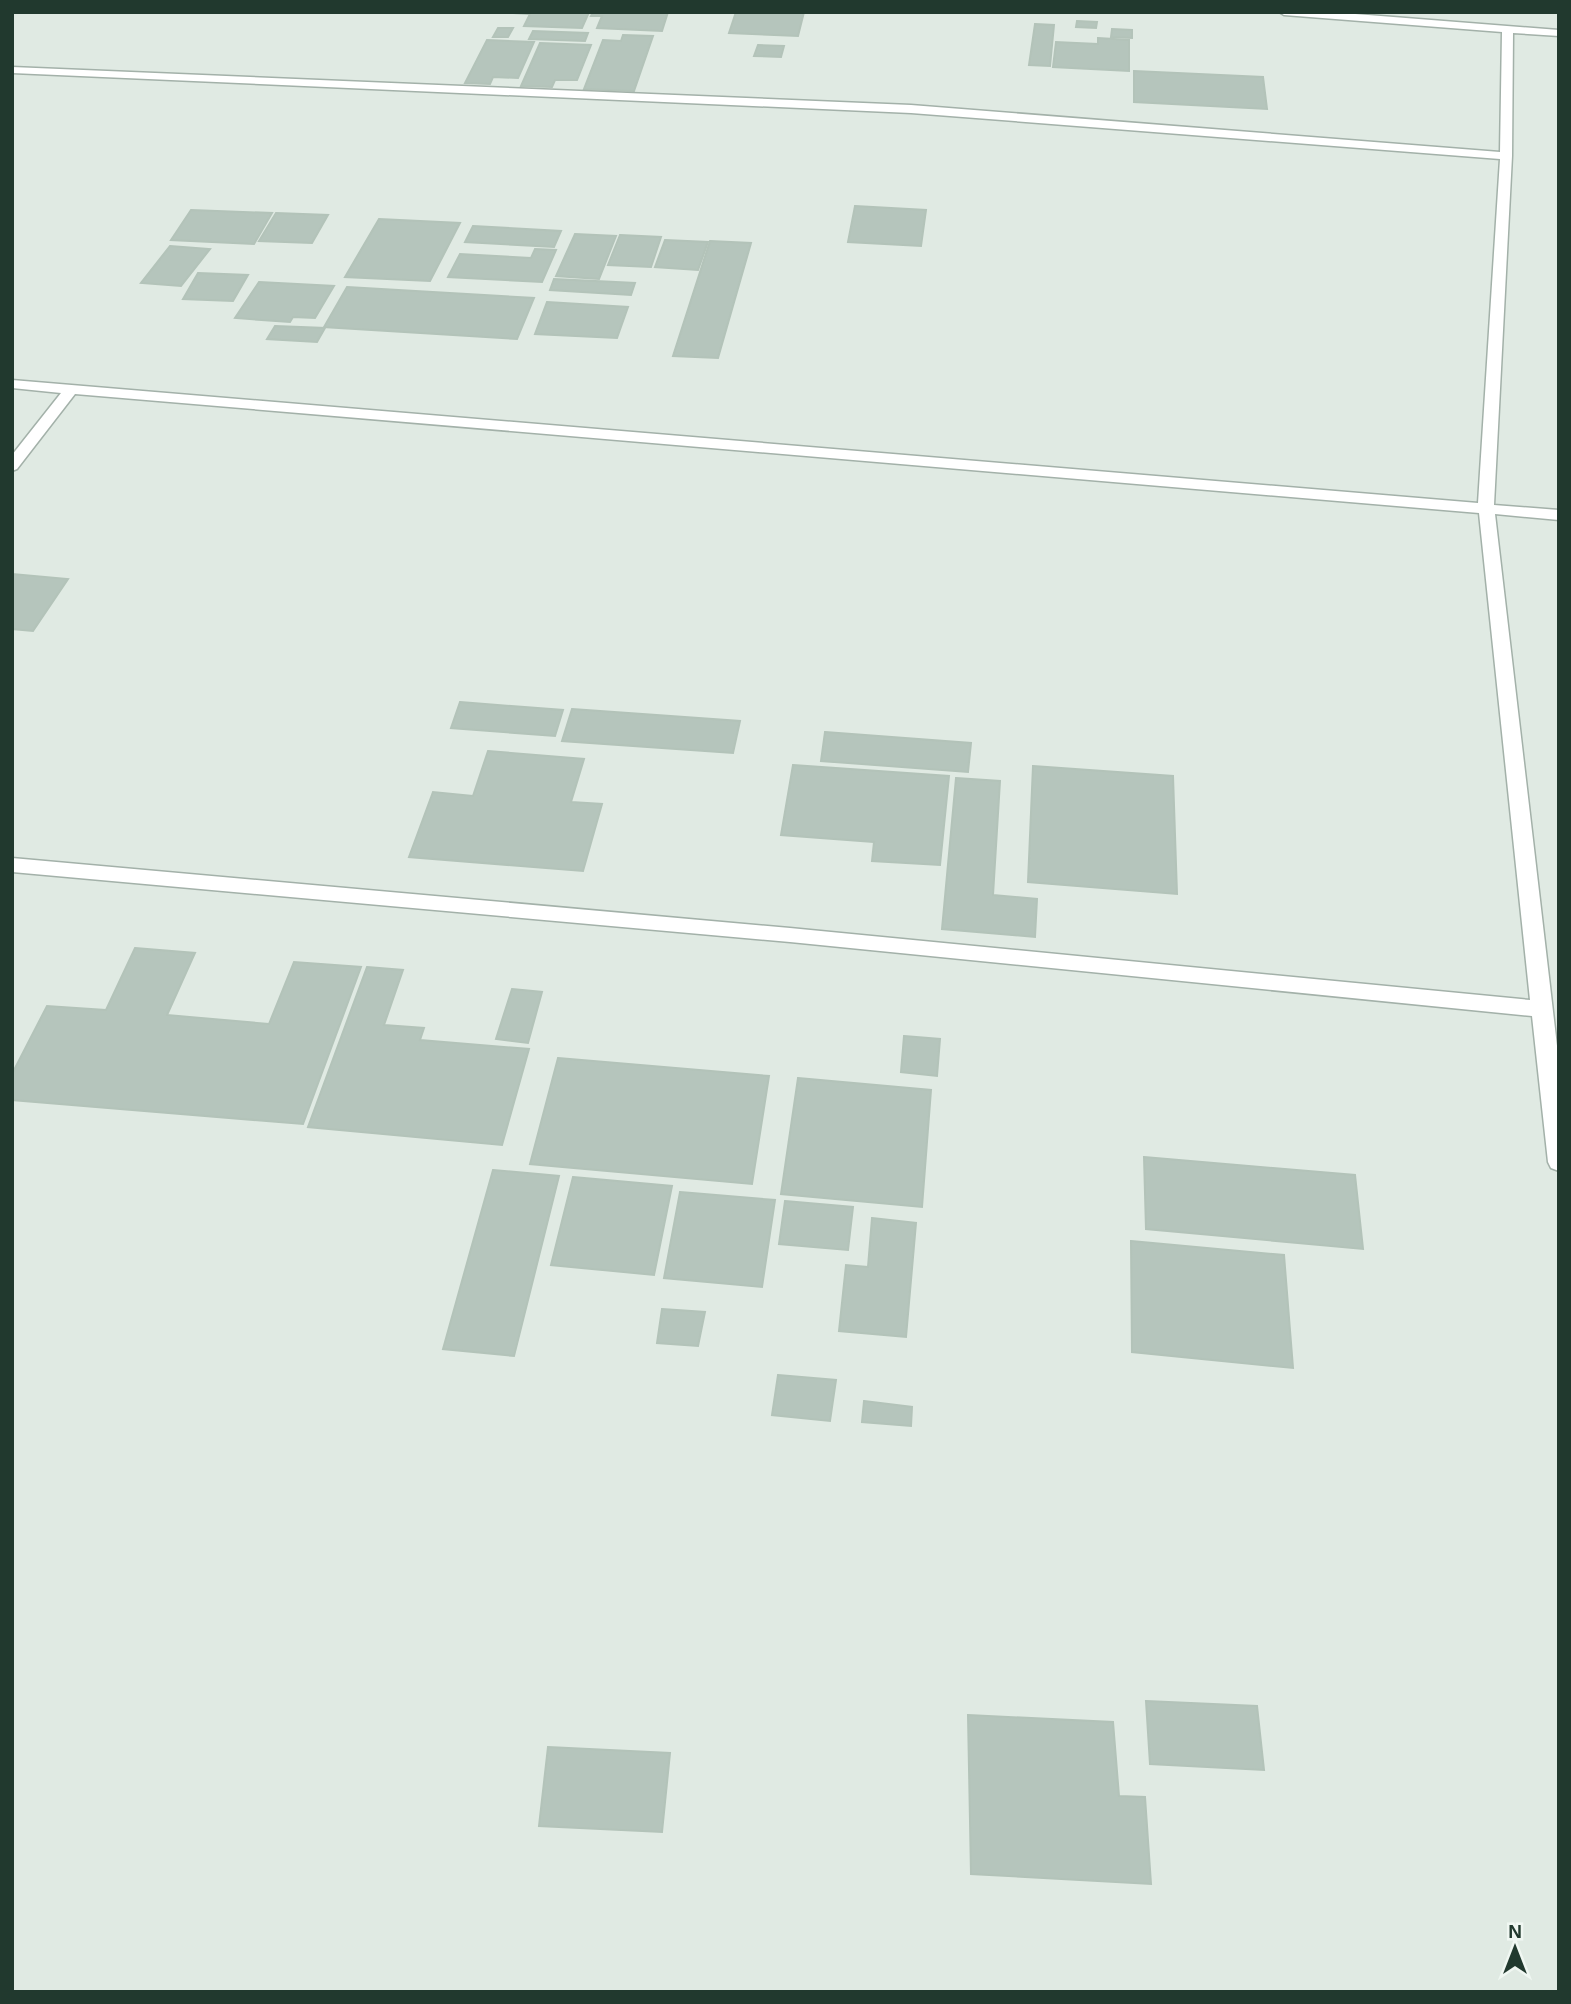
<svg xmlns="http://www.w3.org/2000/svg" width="1571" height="2004" font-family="Arial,sans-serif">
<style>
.building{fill:#b5c5bc;stroke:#b3c3b9;stroke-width:2}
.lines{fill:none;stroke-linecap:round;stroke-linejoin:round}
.minor-casing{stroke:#a3b1a9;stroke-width:3}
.minor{fill:#fff;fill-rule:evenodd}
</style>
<rect width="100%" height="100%" fill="#e0eae3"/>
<g class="building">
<path d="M589,12L582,28L524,26L530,14L513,13Z"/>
<path d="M593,12H668L662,31L597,28L602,16H591Z"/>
<path d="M736,12H804L798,36L729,33Z"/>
<path d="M1077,21L1097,22L1096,28L1076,27Z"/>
<path d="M1035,24L1054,25L1050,66L1029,65Z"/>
<path d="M498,28H513L508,37H493Z"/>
<path d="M1112,29L1132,30V38L1111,37Z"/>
<path d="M533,31L588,33L585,41L529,39Z"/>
<path d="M623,35L653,36L634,91L584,89L603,40L621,41Z"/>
<path d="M1098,38L1129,40V71L1053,67L1056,42L1098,44Z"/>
<path d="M487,40L534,42L518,78L493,77L490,84L465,83Z"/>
<path d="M540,43L591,45L577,80H555L552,87L521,86Z"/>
<path d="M758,45L784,46L781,57L754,56Z"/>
<path d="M1134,71L1263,77L1267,109L1134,102Z"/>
<path d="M855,206L926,210L921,246L848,242Z"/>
<path d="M191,210L272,213L254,244L171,240Z"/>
<path d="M276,213L328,215L312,243L259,241Z"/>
<path d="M379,219L460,223L430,281L345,277Z"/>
<path d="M473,226L561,231L554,247L465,242Z"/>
<path d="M575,234L616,236L599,279L556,276Z"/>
<path d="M620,235L661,237L651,267L608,265Z"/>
<path d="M665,240L708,242L698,270L655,267Z"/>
<path d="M710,241L751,243L718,358L673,356Z"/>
<path d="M170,246L210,249L181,286L141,283Z"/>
<path d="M535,249L556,250L542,282L448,277L460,254L531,258Z"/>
<path d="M198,273L248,275L233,301L183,299Z"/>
<path d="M554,279L635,283L631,295L550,290Z"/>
<path d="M259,282L334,286L315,318L293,317L290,322L235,318Z"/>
<path d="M347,287L534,298L517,339L324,327Z"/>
<path d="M547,302L628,307L617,338L535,334Z"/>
<path d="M275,326L325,328L317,342L267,339Z"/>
<path d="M12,574L68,579L33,631L12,629Z"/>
<path d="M460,702L563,710L555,736L451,728Z"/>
<path d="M572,709L740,721L733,753L562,741Z"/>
<path d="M825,732L971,743L968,772L821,761Z"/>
<path d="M488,751L584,759L571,802L602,804L583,871L409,857L433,792L473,796Z"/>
<path d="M793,765L949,776L940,865L872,861L874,842L781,835Z"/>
<path d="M1033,766L1173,776L1177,894L1028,882Z"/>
<path d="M956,778L1000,781L993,895L1037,899L1035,937L942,929Z"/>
<path d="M135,948L195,953L167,1015L269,1024L294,962L361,967L303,1124L12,1100V1074L47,1006L106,1010Z"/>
<path d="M367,967L403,970L384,1025L424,1028L420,1040L529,1049L502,1145L308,1127Z"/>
<path d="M512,989L542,992L528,1043L496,1039Z"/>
<path d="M904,1036L940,1039L937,1076L901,1072Z"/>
<path d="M558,1058L769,1076L752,1184L530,1164Z"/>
<path d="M798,1078L931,1090L922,1207L781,1194Z"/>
<path d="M1144,1157L1355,1175L1363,1249L1146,1229Z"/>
<path d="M493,1170L559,1176L514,1356L443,1349Z"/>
<path d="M573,1177L672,1186L654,1275L551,1265Z"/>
<path d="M680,1192L775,1200L762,1287L664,1278Z"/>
<path d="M785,1201L853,1207L848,1250L779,1244Z"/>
<path d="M872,1218L916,1223L906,1337L839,1331L846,1265L868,1267Z"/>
<path d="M1131,1241L1284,1255L1293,1368L1132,1352Z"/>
<path d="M662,1309L705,1312L698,1346L657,1343Z"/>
<path d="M778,1375L836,1380L830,1421L772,1415Z"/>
<path d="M864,1401L912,1407L911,1426L862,1422Z"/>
<path d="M1146,1701L1257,1706L1264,1770L1150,1764Z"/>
<path d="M968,1715L1113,1722L1119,1796L1145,1797L1151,1884L971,1874Z"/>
<path d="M548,1747L670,1753L662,1832L539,1826Z"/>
</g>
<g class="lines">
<defs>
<path id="minor" d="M1279,12H1330L1559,30V36L1513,33L1512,156L1494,505L1559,510V520L1495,514L1559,1063V1171L1551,1168L1548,1162L1532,1016L790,942L12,872V858L790,928L1530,1000L1479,513L75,394L17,469L12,471V455L61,393L12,388V380L1478,503L1500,159L911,113L12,73V67L911,105L1500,152L1502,32L1284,15Z"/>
</defs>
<use href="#minor" class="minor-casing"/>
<use href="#minor" class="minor"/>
</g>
<rect width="1571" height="2004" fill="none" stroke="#21392e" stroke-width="28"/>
<g transform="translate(1515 1948)" stroke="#f0f7f2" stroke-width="5" paint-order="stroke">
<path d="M0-5L12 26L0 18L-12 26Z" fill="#21392e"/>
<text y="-10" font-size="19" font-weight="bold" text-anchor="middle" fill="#21392e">N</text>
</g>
</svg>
